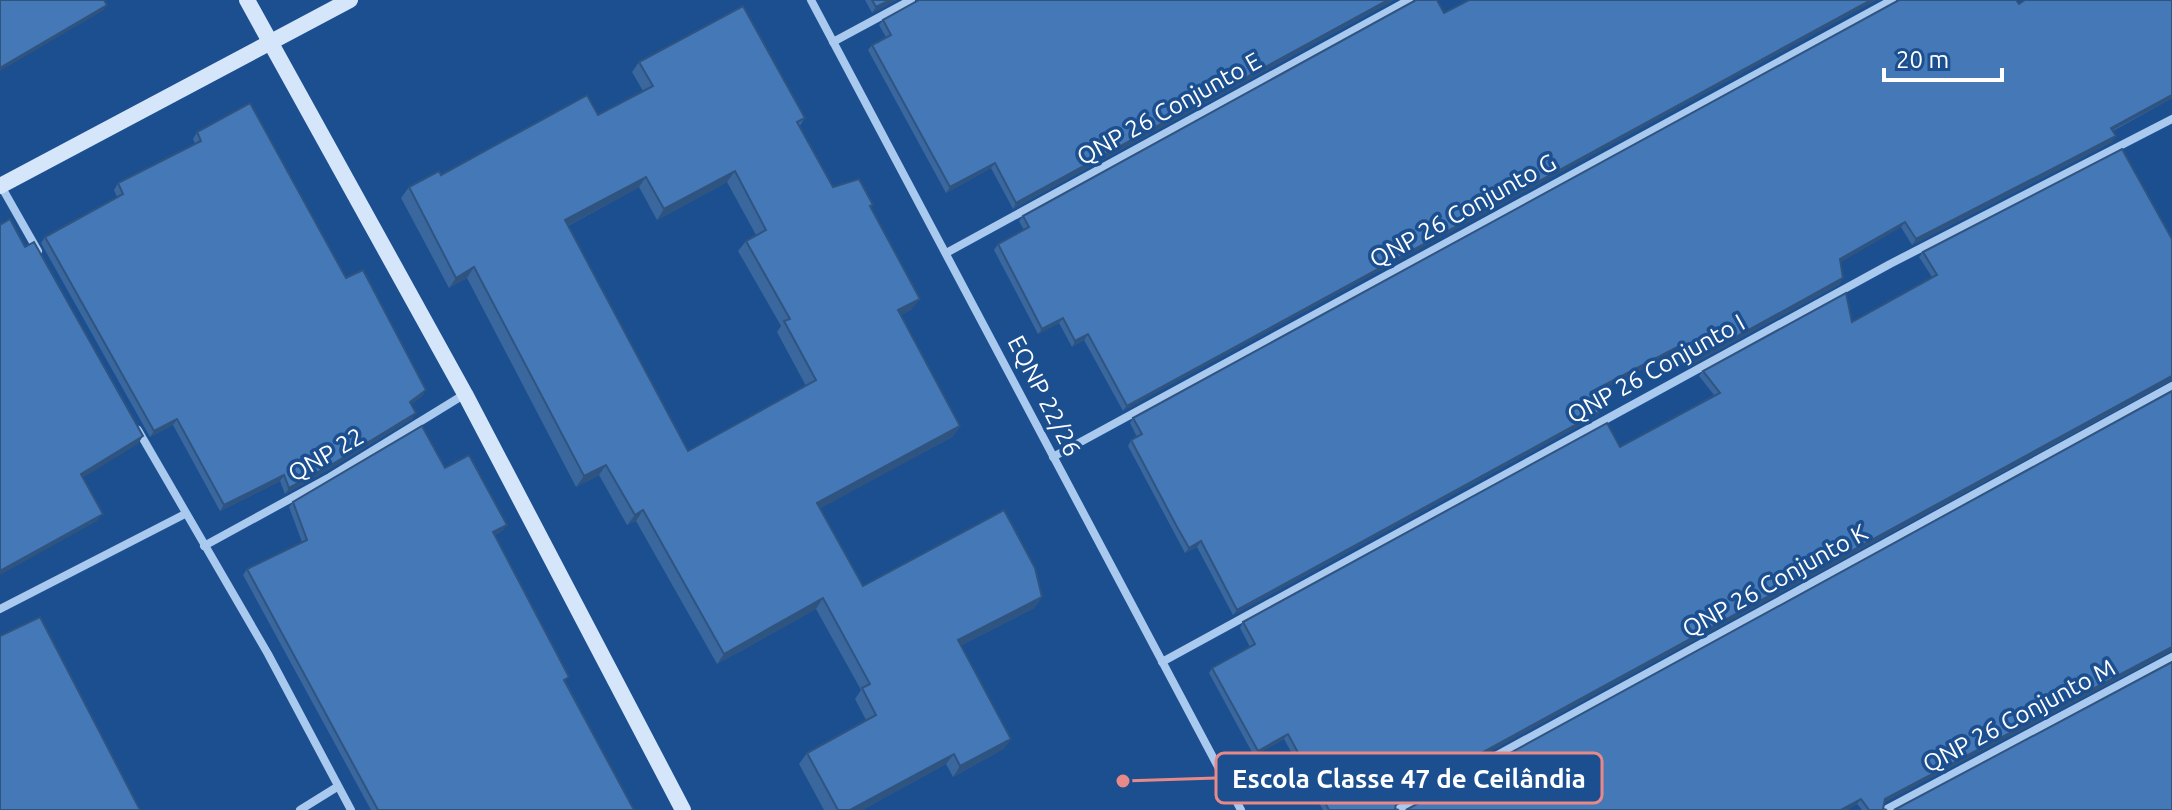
<svg xmlns="http://www.w3.org/2000/svg" width="2172" height="810" font-family="Ubuntu,sans-serif">
<style>
.lines{fill:none;stroke-linecap:round;stroke-linejoin:round}
.street{stroke:#a9c9ee;stroke-width:8}
.secondary{stroke:#d6e6fa;stroke-width:16}
.wall{fill:#3a679d;fill-rule:evenodd}
.shaded-wall{fill:#305480}
.building{fill:#4478b7;stroke:#305480;stroke-width:2;fill-rule:evenodd}
.labels{text-anchor:middle;stroke-width:7;stroke-linejoin:round;paint-order:stroke}
.street-label{font-size:24px;fill:#fff;stroke:#1b4f8f}
.leader{fill:none;stroke:#e88989;stroke-width:3}
.callout-dot{fill:#e88989;stroke:#1b4f8f;stroke-width:3}
.callout{fill:#1b4f8f;stroke:#e88989;stroke-width:3}
.callout-label{font-size:26px;text-anchor:middle;font-weight:bold;fill:#fff}
</style>
<rect width="100%" height="100%" fill="#1b4f8f"/>
<g class="lines">
<g class="street">
<path d="M811,0L1241,810"/>
<path d="M833,42L911,0"/>
<path d="M1,186L38,251"/>
<path d="M948,252L1409,0"/>
<path d="M138,430L268,654L351,810"/>
<path d="M1053,457L1892,0"/>
<path d="M204,546L330,477L465,394"/>
<path d="M0,609L185,514"/>
<path d="M1162,662L1890,264L2172,119"/>
<path d="M300,810L337,787"/>
<path d="M1397,810L2172,386"/>
<path d="M1885,810L2172,657"/>
</g>
<g class="secondary">
<path d="M247,0L465,394L683,810"/>
<path d="M0,186L350,0"/>
</g>
</g>
<g class="wall">
<path d="M865,0H896L872,13Z"/>
<path d="M917,0H1394L1013,209L991,168L946,193L868,50L872,45L886,37L879,25L883,20L916,2Z"/>
<path d="M1414,0H1437L1123,411L1084,340L1072,347L1059,323L1038,334L994,250L998,244L1024,230L1019,221L1023,216L1413,2Z"/>
<path d="M1898,0H2016L2019,4L2172,98L2113,131L2112,142L1912,245L1901,227L1840,262V284L1691,365L1679,350L1593,395L1597,416L1233,615L1197,547L1185,553L1128,446L1131,440L1137,437L1130,423L1133,418L1897,2Z"/>
<path d="M639,62L805,118L799,127L833,187L873,205L871,208L912,309L901,315L960,426L952,437L820,508L863,586L1042,597L1034,608L960,646L1011,739L1003,749L953,777L946,764L862,810H824L799,764L807,753L866,720L855,699L861,690L816,609L717,664L636,521L627,525L599,475L576,487L467,278L449,288L401,198L409,187L598,115L643,91L632,72ZM727,182L756,235L746,241L738,251L781,326L777,332L806,386L688,451L568,226L639,187L657,220Z"/>
<path d="M197,132L346,278L426,390L422,396L411,404L412,419L326,471L285,494L280,481L220,511L173,425L150,437L41,243L45,237L117,197L114,190L118,183L195,144L193,139Z"/>
<path d="M2172,239V380L1396,802L1395,809L1399,810H1323L1284,739L1254,756L1209,673L1212,668L1250,647L1240,628L1243,622L1620,447L1714,395L1699,376L1703,371L1852,322L1932,277L1919,257L1923,252Z"/>
<path d="M2172,391L1884,802L1883,809L1887,810H1862L1857,804L1847,810H1406Z"/>
<path d="M445,468L507,525L503,530L495,535L566,682L634,810H371L243,575L247,569L302,542L289,507L293,502Z"/>
</g>
<g class="shaded-wall">
<path d="M890,0H896L872,13L876,7Z"/>
<path d="M1388,0H1394L1013,209L1016,203Z"/>
<path d="M1871,0H1877L1123,411L1127,406Z"/>
<path d="M107,5L104,10L0,71V68Z"/>
<path d="M2172,95V98L2107,133L2111,128Z"/>
<path d="M2116,136L2112,142L1912,245L1916,239Z"/>
<path d="M995,163L991,168L946,193L950,187Z"/>
<path d="M735,171L727,182L657,220L664,209Z"/>
<path d="M646,177L639,187L558,231L565,220Z"/>
<path d="M1905,222L1901,227L1836,265L1840,259Z"/>
<path d="M474,267L467,278L449,288L456,278Z"/>
<path d="M1843,278L1840,284L1691,365L1694,360Z"/>
<path d="M920,299L912,309L891,321L898,310Z"/>
<path d="M1063,318L1059,323L1038,334L1042,329Z"/>
<path d="M1088,334L1084,340L1072,347L1075,341Z"/>
<path d="M1683,344L1679,350L1587,398L1591,392Z"/>
<path d="M2172,376V380L1394,804L1397,799Z"/>
<path d="M426,390L422,396L406,408L410,402Z"/>
<path d="M1601,411L1597,416L1233,615L1237,610Z"/>
<path d="M416,413L412,419L326,471L285,494L289,488Z"/>
<path d="M177,419L173,425L150,437L154,431Z"/>
<path d="M960,426L952,437L810,514L817,503Z"/>
<path d="M143,436L138,444L76,482L81,474Z"/>
<path d="M606,465L599,475L576,487L584,476Z"/>
<path d="M284,475L280,481L220,511L224,505Z"/>
<path d="M643,510L636,521L627,525L635,515Z"/>
<path d="M103,514L97,521L0,575V571Z"/>
<path d="M507,525L503,530L489,538L493,532Z"/>
<path d="M1201,541L1197,547L1185,553L1189,548Z"/>
<path d="M1042,597L1034,608L950,651L958,640Z"/>
<path d="M823,598L816,609L717,664L724,654Z"/>
<path d="M2172,647V651L1882,804L1885,799Z"/>
<path d="M1288,734L1284,739L1254,756L1258,751Z"/>
<path d="M1011,739L1003,749L953,777L960,766Z"/>
<path d="M954,754L946,764L862,810H850Z"/>
<path d="M1861,799L1857,804L1847,810H1841Z"/>
</g>
<g class="building">
<path d="M0,0H104L107,5L0,68Z"/>
<path d="M872,0H890L876,7Z"/>
<path d="M919,0H1388L1016,203L995,163L950,187L872,45L891,35L883,20Z"/>
<path d="M1416,0H1437L1444,13L1469,0H1871L1127,406L1088,334L1075,341L1063,318L1042,329L998,244L1029,227L1023,216Z"/>
<path d="M1899,0H2016L2019,4L2025,0H2172V95L2111,128L2116,136L1916,239L1905,222L1840,259L1843,278L1694,360L1683,344L1591,392L1601,411L1237,610L1201,541L1189,548L1176,525L1131,440L1142,434L1133,418Z"/>
<path d="M743,6L805,118L797,122L833,187L859,179L873,205L870,206L920,299L898,310L960,426L817,503L863,586L1004,510L1035,568L1042,597L958,640L1011,739L960,766L954,754L850,810H838L807,753L876,715L862,688L870,684L823,598L724,654L643,510L635,515L606,465L584,476L474,267L456,278L409,187L439,171L441,175L587,95L598,115L653,86L639,62ZM735,171L766,230L746,241L790,319L784,321L816,380L688,451L565,220L646,177L664,209Z"/>
<path d="M250,103L346,278L363,270L426,390L410,402L416,413L331,465L289,488L284,475L224,505L177,419L154,431L45,237L123,194L118,183L201,141L197,132Z"/>
<path d="M2122,149L2172,239V376L1397,799L1395,809L1399,810H1329L1288,734L1258,751L1212,668L1255,644L1243,622L1607,423L1620,447L1720,393L1703,371L1846,293L1852,322L1937,275L1923,252Z"/>
<path d="M10,219L25,247L34,242L143,436L81,474L103,514L0,571V225Z"/>
<path d="M2172,391V647L1885,799L1883,809L1887,810H1869L1861,799L1841,810H1406Z"/>
<path d="M422,426L445,468L469,455L507,525L493,532L569,677L564,680L634,810H378L247,569L307,540L293,502Z"/>
<path d="M40,617L140,810H0V636Z"/>
<path d="M2172,662V810H1894Z"/>
</g>
<g class="labels">
<g class="street-label">
<text transform="translate(1169 109) rotate(-29)" y="8">QNP 26 Conjunto E</text>
<text transform="translate(1463 211) rotate(-29)" y="8">QNP 26 Conjunto G</text>
<text transform="translate(1656 369) rotate(-29)" y="8">QNP 26 Conjunto I</text>
<text transform="translate(1044 396) rotate(63)" y="8">EQNP 22/26</text>
<text transform="translate(326 455) rotate(-30)" y="8">QNP 22</text>
<text transform="translate(1775 581) rotate(-29)" y="8">QNP 26 Conjunto K</text>
<text transform="translate(2019 716) rotate(-28)" y="8">QNP 26 Conjunto M</text>
</g>
</g>
<path class="leader" d="M1123 781L1216 778"/>
<circle class="callout-dot" cx="1123" cy="781" r="8"/>
<rect class="callout" x="1216" y="753" width="386" height="50" rx="8"/>
<g class="callout-label">
<text x="1409" y="788">Escola Classe 47 de Ceilândia</text>
</g>
<path d="M1884 68v12h118v-12" fill="none" stroke="#ffffff" stroke-width="4"/>
<text x="1896" y="68" font-size="24" fill="#ffffff" stroke="#1b4f8f" stroke-width="6" paint-order="stroke">20 m</text>
</svg>
